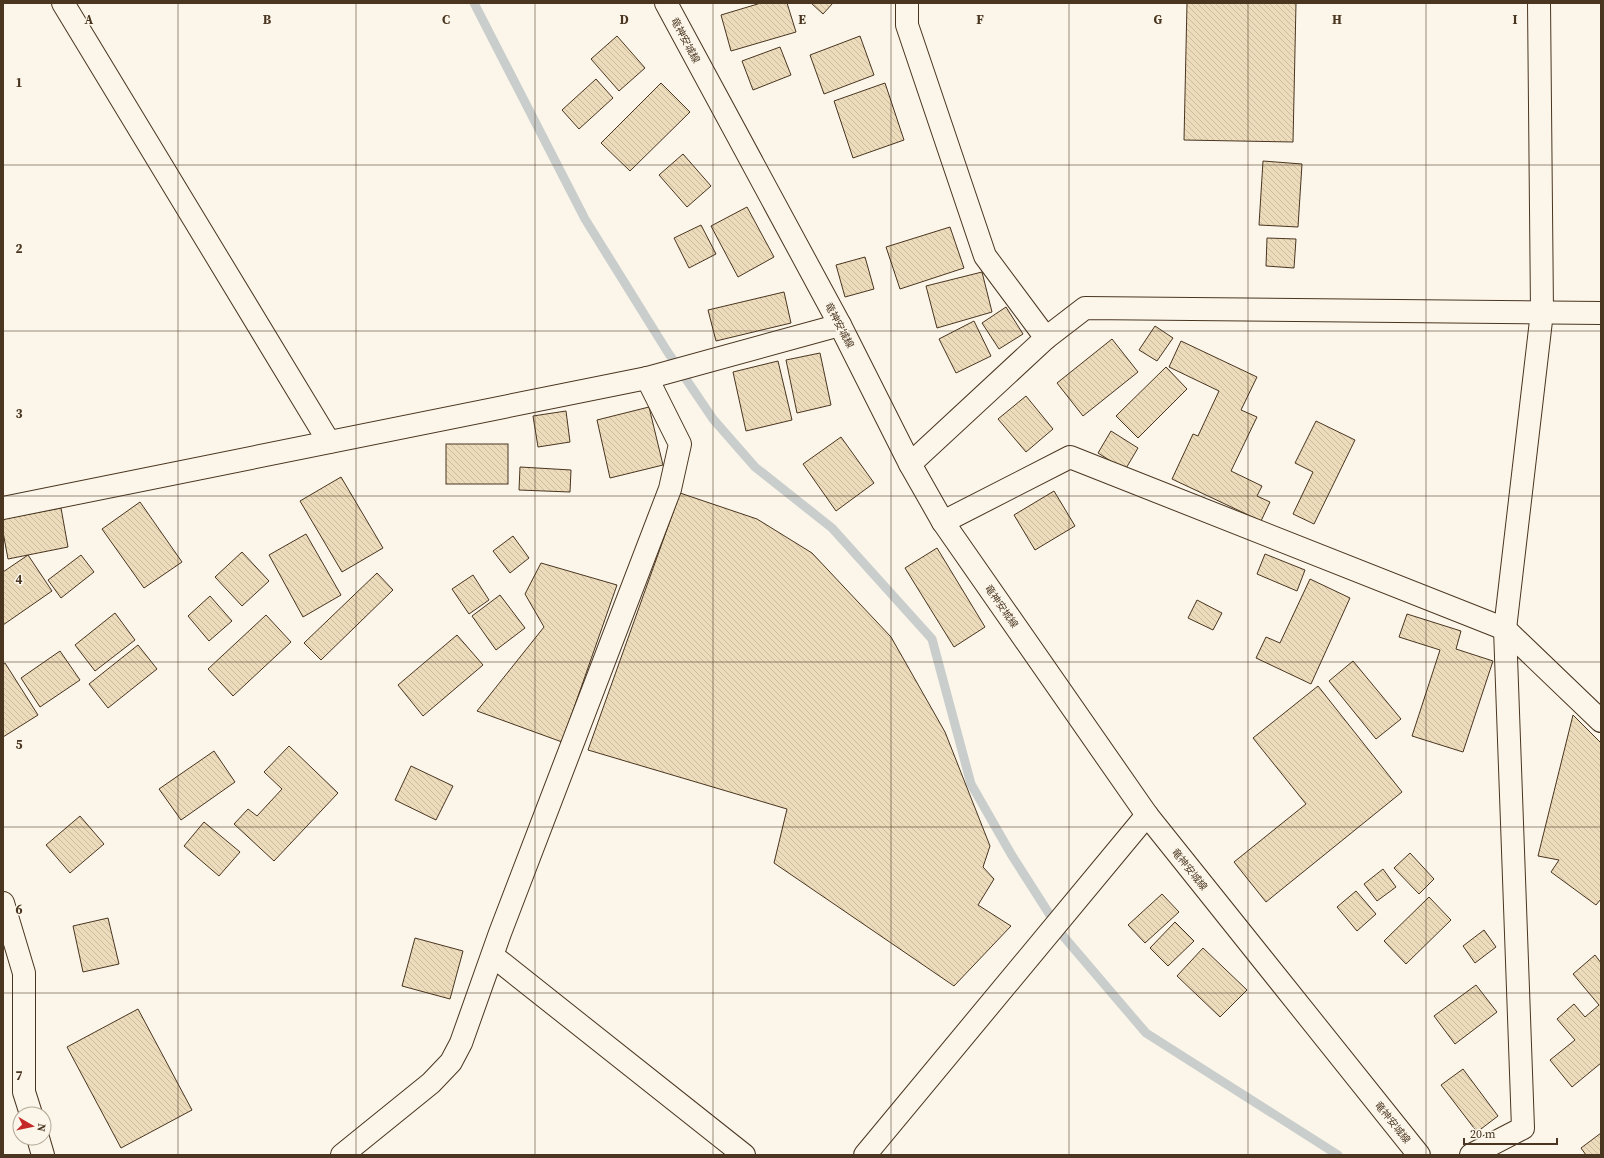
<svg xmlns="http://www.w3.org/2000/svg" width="1604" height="1158" font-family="'Source Serif 4','Noto Sans JP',serif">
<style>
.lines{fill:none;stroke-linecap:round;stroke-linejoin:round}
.stream{stroke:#c9cecd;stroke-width:9}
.building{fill:url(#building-back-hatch);stroke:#4a3520}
.minor-casing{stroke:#4a3520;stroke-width:24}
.tertiary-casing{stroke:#4a3520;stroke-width:24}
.minor{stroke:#fbf6e9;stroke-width:22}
.tertiary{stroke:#fbf6e9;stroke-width:22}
.grid{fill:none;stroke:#4a3520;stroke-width:1;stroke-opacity:0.55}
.labels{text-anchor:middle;stroke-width:3;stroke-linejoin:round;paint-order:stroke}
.street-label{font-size:10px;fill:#4a3520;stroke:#fbf6e9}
.grid-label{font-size:13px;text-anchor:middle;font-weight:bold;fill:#4a3520;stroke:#fbf6e9;stroke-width:3;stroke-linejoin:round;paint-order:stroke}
</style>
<defs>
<pattern id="building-back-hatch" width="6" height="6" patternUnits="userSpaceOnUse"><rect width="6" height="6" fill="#ecdcbc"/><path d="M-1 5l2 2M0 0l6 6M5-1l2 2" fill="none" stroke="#ccbda1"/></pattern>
</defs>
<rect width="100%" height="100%" fill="#fbf6e9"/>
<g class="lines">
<path class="stream" d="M474,3L585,219L667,351L713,419L755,467L832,528L932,639L971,784L1011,854L1064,937L1146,1033L1338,1155"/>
</g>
<g class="building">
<path d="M761,3H787L796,32L731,51L721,15Z"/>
<path d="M811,3H833L823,14Z"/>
<path d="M1187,3H1296L1293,142L1184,140Z"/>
<path d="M617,36L645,68L619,91L591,59Z"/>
<path d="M860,36L874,75L824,94L810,55Z"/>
<path d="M780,47L791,75L753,90L742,61Z"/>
<path d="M596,79L613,98L579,129L562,110Z"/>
<path d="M661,83L690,112L630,171L601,143Z"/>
<path d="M885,83L904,140L853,158L834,101Z"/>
<path d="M683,154L711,186L687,207L659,175Z"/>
<path d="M1263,161L1302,164L1298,227L1259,225Z"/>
<path d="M747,207L774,257L738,277L711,226Z"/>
<path d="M701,225L716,254L689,268L674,238Z"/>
<path d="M950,227L964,268L900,289L886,247Z"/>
<path d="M1267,238L1296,239L1294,268L1266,266Z"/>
<path d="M865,257L874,289L845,297L836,265Z"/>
<path d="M982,272L992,312L937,328L926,286Z"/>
<path d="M784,292L791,323L716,341L708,310Z"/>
<path d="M1006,307L1023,334L999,349L982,323Z"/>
<path d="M974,321L991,356L956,373L939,339Z"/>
<path d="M1155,326L1173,338L1157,361L1139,350Z"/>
<path d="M1112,339L1138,372L1083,416L1057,383Z"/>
<path d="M1181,341L1257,377L1241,410L1257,417L1231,471L1262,486L1257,496L1270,502L1261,521L1172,479L1193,434L1198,436L1219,391L1169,367Z"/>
<path d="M820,353L831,405L797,413L786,360Z"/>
<path d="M778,361L792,420L746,431L733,372Z"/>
<path d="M1166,367L1187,389L1138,438L1116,416Z"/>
<path d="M1026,396L1053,429L1026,452L998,419Z"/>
<path d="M649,407L663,465L610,478L597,420Z"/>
<path d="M566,411L570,442L538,447L533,416Z"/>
<path d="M1316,421L1355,440L1314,524L1293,514L1313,472L1295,463Z"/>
<path d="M1111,431L1138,448L1125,470L1098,453Z"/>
<path d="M841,437L874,483L836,511L803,464Z"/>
<rect x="446" y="444" width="62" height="40"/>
<path d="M520,467L571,470L570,492L519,490Z"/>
<path d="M341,477L383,548L342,572L300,501Z"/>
<path d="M1054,491L1075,526L1035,550L1014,515Z"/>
<path d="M680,493L757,519L812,553L891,637L945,732L990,846L983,867L994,879L978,905L1011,926L954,986L774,863L787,809L588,750Z"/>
<path d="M140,502L182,562L144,588L102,529Z"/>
<path d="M61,508L68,547L8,559L3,532V519Z"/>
<path d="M306,534L341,595L303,617L269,555Z"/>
<path d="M513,536L529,558L510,573L493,551Z"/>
<path d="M937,548L985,627L954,647L905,568Z"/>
<path d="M242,552L269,581L242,606L215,577Z"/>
<path d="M1265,554L1305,570L1297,591L1257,574Z"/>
<path d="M28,555L52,591L3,625V572Z"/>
<path d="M81,555L94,572L61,598L48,580Z"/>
<path d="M541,563L617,585L562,742L477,711L544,627L525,594Z"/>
<path d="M377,573L393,590L321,660L304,643Z"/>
<path d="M473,575L489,600L469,614L452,589Z"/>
<path d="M1310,579L1350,598L1311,684L1256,658L1266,637L1280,643Z"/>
<path d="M500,595L525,628L496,650L472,616Z"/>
<path d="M210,596L232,621L209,641L188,616Z"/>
<path d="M1197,600L1222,613L1213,630L1188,618Z"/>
<path d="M115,613L135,640L95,671L75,645Z"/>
<path d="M1407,614L1461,631L1456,649L1493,661L1463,752L1412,736L1440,650L1399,637Z"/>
<path d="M266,615L291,642L233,696L208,669Z"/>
<path d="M457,635L483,665L423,716L398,685Z"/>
<path d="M138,645L157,669L108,708L89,684Z"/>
<path d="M60,651L80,680L40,707L21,678Z"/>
<path d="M1353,661L1401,719L1376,739L1329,681Z"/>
<path d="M5,663L38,715L3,737V664Z"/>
<path d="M1318,686L1402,792L1266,902L1234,862L1306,804L1253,738Z"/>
<path d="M1573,715L1601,743V899L1596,905L1551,872L1559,860L1538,856Z"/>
<path d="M289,746L338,793L274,861L234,824L248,809L257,816L282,789L264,772Z"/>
<path d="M214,751L235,782L181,820L159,789Z"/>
<path d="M411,766L453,786L436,820L395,800Z"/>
<path d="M80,816L104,844L70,873L46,845Z"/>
<path d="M204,822L240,852L219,876L184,846Z"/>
<path d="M1410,853L1434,879L1419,894L1394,868Z"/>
<path d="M1383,869L1396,887L1377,901L1364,884Z"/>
<path d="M1356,891L1376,914L1357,931L1337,907Z"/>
<path d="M1162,894L1179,912L1145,943L1128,925Z"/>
<path d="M1429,897L1451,920L1406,964L1384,941Z"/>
<path d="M108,918L119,964L83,972L73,926Z"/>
<path d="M1175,922L1194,941L1168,966L1150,948Z"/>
<path d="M1484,930L1496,947L1475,963L1463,946Z"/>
<path d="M415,938L463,951L450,999L402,986Z"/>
<path d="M1203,948L1247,990L1220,1017L1177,976Z"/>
<path d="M1595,955L1601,963V1063L1572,1087L1550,1060L1575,1040L1557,1019L1574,1004L1585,1017L1599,1005L1573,974Z"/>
<path d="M1476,985L1497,1012L1455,1044L1434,1016Z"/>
<path d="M138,1009L192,1110L121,1148L67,1047Z"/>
<path d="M1463,1069L1498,1116L1477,1132L1441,1085Z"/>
<path d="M1601,1133V1155H1586L1581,1148Z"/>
</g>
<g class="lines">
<defs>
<g id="minor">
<path d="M63,3L329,442"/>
<path d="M907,3V25L985,256L1046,338"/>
<path d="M910,464L1046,338L1085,308L1601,313"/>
<path d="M3,508L647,378L840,325"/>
<path d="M943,522L1070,457L1505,629L1601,721"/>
<path d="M3,903L24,973V1092L31,1114"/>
<path d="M493,956L744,1155"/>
<path d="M38,1138L43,1155"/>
<path d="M342,1155L431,1083L451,1062L461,1043L500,933L670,489L680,444L647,378"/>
<path d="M1471,1155L1523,1128L1505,629L1542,312L1539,3"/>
</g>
<g id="tertiary">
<path d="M666,3L840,325L910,464L943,522L1147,815L1419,1155"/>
<path d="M865,1155L1147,815"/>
</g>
</defs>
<use href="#minor" class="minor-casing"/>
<use href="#tertiary" class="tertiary-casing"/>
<use href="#minor" class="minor"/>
<use href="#tertiary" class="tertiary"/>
</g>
<path class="grid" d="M178,3V1155M356,3V1155M535,3V1155M713,3V1155M891,3V1155M1069,3V1155M1248,3V1155M1426,3V1155M3,165H1601M3,331H1601M3,496H1601M3,662H1601M3,827H1601M3,993H1601"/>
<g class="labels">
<g class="street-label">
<text transform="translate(686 40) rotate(62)" y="4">竜神安城線</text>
<text transform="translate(840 325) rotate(62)" y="4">竜神安城線</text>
<text transform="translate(1002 606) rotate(55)" y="4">竜神安城線</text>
<text transform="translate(1190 869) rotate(51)" y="4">竜神安城線</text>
<text transform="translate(1393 1122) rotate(51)" y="4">竜神安城線</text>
</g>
</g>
<g class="grid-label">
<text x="89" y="24">A</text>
<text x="267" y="24">B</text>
<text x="446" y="24">C</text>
<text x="624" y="24">D</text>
<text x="802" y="24">E</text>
<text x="980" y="24">F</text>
<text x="1158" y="24">G</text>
<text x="1337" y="24">H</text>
<text x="1515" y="24">I</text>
<text x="19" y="87">1</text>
<text x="19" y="253">2</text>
<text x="19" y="418">3</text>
<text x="19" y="584">4</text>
<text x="19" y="749">5</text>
<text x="19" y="914">6</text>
<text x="19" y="1080">7</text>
</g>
<rect width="1604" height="1158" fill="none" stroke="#4a3520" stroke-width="8"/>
<g transform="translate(32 1126) rotate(99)"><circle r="19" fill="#fbf6e9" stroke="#b4a999"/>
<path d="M0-3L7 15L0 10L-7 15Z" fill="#c62828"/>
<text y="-6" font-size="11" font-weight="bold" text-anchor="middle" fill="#4a3520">N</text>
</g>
<path d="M1464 1138v6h93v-6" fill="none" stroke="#4a3520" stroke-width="2"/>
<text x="1470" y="1138" font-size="12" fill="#4a3520" stroke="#fbf6e9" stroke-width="3" paint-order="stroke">20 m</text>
</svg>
